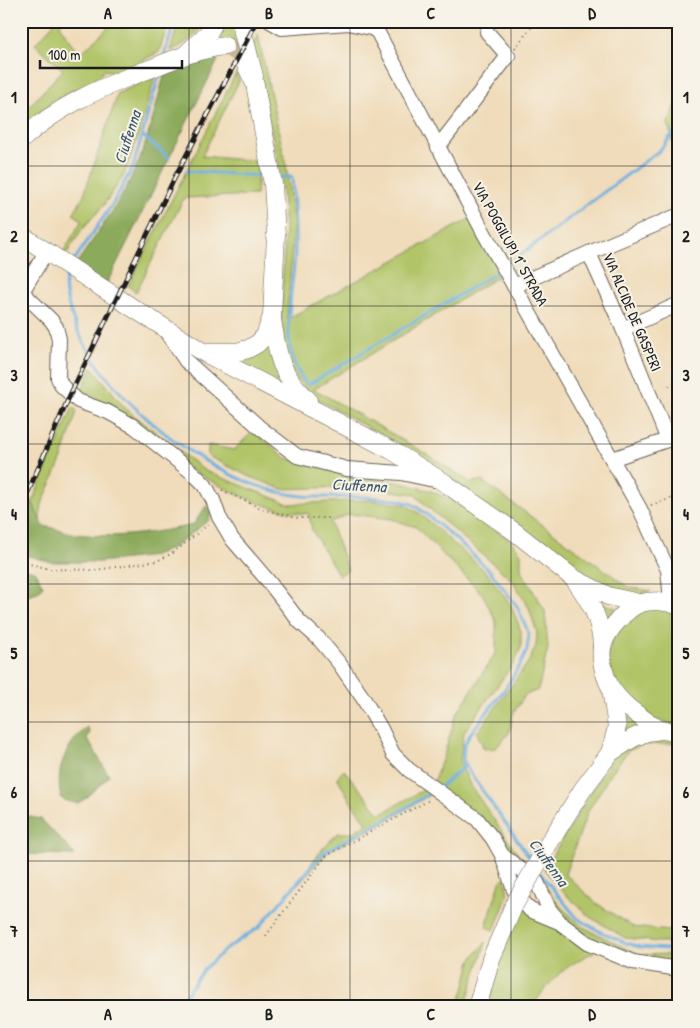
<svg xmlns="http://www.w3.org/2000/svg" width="700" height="1028" font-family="'Patrick Hand',sans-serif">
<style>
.green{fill:#b1c468;stroke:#667042}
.forest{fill:#8caa5c;stroke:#54633c}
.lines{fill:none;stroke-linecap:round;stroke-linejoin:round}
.stream{stroke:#6bafe1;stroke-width:3}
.major-tunnel{stroke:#c6b69a;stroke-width:18;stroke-dasharray:18 9;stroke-linecap:butt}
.minor-casing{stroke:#665f53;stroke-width:16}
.major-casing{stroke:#665f53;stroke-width:19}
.path{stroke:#665f53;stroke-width:2;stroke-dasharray:1 4;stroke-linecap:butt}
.minor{stroke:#fff;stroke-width:14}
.major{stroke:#fff;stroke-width:18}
.rail-casing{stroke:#1c1c1c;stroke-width:5}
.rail{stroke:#f7f3e8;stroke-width:3;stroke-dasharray:9;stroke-linecap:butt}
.major-bridge-casing{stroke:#665f53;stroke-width:19;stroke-linecap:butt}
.major-bridge{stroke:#fff;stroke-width:18}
.grid{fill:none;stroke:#1c1c1c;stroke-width:1;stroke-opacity:0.55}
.labels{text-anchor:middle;stroke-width:4;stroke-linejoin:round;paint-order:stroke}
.street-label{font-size:15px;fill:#1c1c1c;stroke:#f7f3e8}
.water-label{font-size:16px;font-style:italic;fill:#3c576b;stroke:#f7f3e8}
.neatline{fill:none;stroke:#1c1c1c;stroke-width:2}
.grid-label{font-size:16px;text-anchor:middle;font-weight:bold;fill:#1c1c1c}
</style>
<rect width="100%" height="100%" fill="#f7f3e8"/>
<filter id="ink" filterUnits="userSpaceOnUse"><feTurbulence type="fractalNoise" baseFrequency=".02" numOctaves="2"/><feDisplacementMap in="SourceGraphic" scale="10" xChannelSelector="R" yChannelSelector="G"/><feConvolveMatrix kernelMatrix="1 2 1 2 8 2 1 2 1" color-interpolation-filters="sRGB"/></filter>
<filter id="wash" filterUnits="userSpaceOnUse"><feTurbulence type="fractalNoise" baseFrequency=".0096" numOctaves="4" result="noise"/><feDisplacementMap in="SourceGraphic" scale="20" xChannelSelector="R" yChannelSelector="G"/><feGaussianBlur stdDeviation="1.12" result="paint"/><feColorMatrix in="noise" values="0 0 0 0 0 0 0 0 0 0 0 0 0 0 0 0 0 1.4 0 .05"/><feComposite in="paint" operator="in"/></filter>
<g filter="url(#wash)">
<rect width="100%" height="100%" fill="#f0dcba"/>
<g class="green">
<path d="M53,21H62L60,26L79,55L115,21H169L159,52L120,72L104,70L95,81L63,95L21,125V115L63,70L35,44L54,23Z"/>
<path d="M179,21H203C197,37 185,44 170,51Z"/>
<path d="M222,21H235L243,53L230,43L205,46Z"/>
<path d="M258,35L286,165L294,223L287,319L473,217L504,273L314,389L420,450L470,482L482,481L628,587L651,591L633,597L610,594L396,443L310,395L287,367L281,321L285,228L280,169L252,46Z"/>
<path d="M236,73L239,81L202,156L255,161L258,173L256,195L184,198L136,292L128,286Z"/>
<path d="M155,77L139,134L123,177L103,206L82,229L64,258L61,256L82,220L73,214L83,197L118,93Z"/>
<path d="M679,98V145L674,148L668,123Z"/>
<path d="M271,342L294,394L227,361Z"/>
<path d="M92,367L126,409L205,471L289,504L371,500L406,505L419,513L487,573L511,605L521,631V648L514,663L464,732L460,761L470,785L526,866L505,854L433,783L444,755L456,715L496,652V621L483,595L416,527L391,519L350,514L330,522L348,570L339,576L312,530L309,514C231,509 143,437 80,394Z"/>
<path d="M73,407L77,411L62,458L42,504L40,520L32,502Z"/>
<path d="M253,431L286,458L340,472L397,482L432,491L457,504L510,540L521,553V570L545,611L548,648L538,690L525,695L513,714L509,733L496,748L484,749L477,733L529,661L536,646L537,633L529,608L513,581L431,510L414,494L372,488L348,487L282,489L248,476L208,456V445L234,450Z"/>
<path d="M596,601L616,608L603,622Z"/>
<path d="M646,608L667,609L679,614V725L655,720L615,686L607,655L616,629Z"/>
<path d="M620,710L643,730L618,741Z"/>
<path d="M639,739L679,740V743L642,745L628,751L612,772L588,811L565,874L596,903L633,927L679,932V942L667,943L625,938L590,917L561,890L544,869L616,752Z"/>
<path d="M344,770L380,814L425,789L433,793L395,816L329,851L298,884C310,865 321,848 338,833H352L367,823L351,802L337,777Z"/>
<path d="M505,877L508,895L494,930L486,927L500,882Z"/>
<path d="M540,879L562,908L583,927L639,955L679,954V964L658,963L598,944L554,910Z"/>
<path d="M522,906L558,924L594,952C563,967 551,979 532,1007H489L499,962Z"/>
<path d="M486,942L465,1007H457L464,990L471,960Z"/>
</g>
<g class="forest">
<path d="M210,58L218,60L106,285L76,264C96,235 118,206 133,174C148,144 155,108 164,76Z"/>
<path d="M32,502L43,526C54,528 66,532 77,534C115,539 155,533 193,525L206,506L211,511L209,520L174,547L155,556L99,562H52L21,554V528Z"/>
<path d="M21,567L36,572L43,586L38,592L21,597Z"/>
<path d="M87,727L90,732L87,738L109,776C102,782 86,801 77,803C72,803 65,801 61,798C55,769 65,746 87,727Z"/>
<path d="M21,815L41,819L75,855L21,854Z"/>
</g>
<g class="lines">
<g class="stream">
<path d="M164,56L175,21"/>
<path d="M143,136L169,158"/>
<path d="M186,171L261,176"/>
<path d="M280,177H292C294,202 296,226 295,251C294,294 275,350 308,385L501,270"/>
<path d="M73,262L112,205L133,167L160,72"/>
<path d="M506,266L660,150L677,128L679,124"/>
<path d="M68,272C62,284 67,301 71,313C95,392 203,476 283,493C305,498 329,497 351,497C366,496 382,499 397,500L412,504L425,513L458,541L490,571L517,606L529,634L527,650L520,665L505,689L470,734L464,746L463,760L468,770L532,861"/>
<path d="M440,787L466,765"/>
<path d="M540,873L577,918L601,932L626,943L640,947L679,950"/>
<path d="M177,1007L204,969L226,949L259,927L324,852L355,835L382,822L432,792"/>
</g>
</g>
</g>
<g filter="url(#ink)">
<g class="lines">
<path class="major-tunnel" d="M225,46C236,50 241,54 246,65"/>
<defs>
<g id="minor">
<path d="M270,21L282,28L348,23L371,28L377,31L484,233L640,509L668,570L670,590L677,605"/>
<path d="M438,147L508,56L487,32"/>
<path d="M46,252L22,292L51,320L56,327L59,339L58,378L62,386L78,401L108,412L135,427L194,474L205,485L213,500L219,517L232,539L269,582L299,621L319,639L339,663L363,698L381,729L393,754L409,770L477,819L493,839L502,855L514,890L530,910L559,922L587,943L633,962L679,969"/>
<path d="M514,286L589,253"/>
<path d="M623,329L679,304"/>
<path d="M165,330L186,361L259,427L297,456L347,469L401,473L434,480"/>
<path d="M668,440L623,329L589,253L679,215"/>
<path d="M612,459L679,436"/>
<path d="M502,855L537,882L549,909L559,921"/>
</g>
<g id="major">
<path d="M240,21L254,76"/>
<path d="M186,54L209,32L215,21"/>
<path d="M21,140C58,106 98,89 144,71C170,61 197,49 225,46"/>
<path d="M21,235L133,308L203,352L391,450L445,483L515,532L573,578L608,596L639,603"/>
<path d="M272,319C278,357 279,372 308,400"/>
<path d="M208,352H237L248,349L257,344L265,336L272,316L276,235L273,184L255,84L246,65"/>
<path d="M575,580C591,604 600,616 602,646"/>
<path d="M679,606C667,601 654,600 641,603C627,607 607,631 603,644C599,656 604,675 610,686C619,703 639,716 655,727L661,730L679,732"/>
<path d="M610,753L617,727L611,689"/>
<path d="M549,843L583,789L610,753L633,738L647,732L661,730"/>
<path d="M477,1007L491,959L514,905"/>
</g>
</defs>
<use href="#minor" class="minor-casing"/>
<use href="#major" class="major-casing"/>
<g class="path">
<path d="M515,48L536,21"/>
<path d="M669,386L679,382"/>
<path d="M222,490L262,509L296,518H331"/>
<path d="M651,505L679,496"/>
<path d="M21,562L50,569L95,570L157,561L173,553L210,523"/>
<path d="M266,936L284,911L326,856L431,799"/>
</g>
<use href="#minor" class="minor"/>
<use href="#major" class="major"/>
<defs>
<path id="rail" d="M21,508L70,395L175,177L257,21"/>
</defs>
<use href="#rail" class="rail-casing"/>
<use href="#rail" class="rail"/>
<defs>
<path id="major-bridge" d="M514,905L549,843"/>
</defs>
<use href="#major-bridge" class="major-bridge-casing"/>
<use href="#major-bridge" class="major-bridge"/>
</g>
</g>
<path class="grid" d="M189,21V1007M350,21V1007M511,21V1007M21,166H679M21,306H679M21,444H679M21,584H679M21,722H679M21,861H679"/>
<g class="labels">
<g class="street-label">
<text transform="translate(510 244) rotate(61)" y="5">VIA POGGILUPI 1° STRADA</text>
<text transform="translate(632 312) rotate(67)" y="5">VIA ALCIDE DE GASPERI</text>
</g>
<g class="water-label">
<text transform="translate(127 137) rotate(-72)" y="6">Ciuffenna</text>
<text transform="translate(359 485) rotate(3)" y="6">Ciuffenna</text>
<text transform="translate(549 862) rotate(54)" y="6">Ciuffenna</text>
</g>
</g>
<rect width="700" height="1028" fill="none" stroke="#f7f3e8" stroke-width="55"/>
<path d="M40 60v8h142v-8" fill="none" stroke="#1c1c1c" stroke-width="2.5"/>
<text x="48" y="60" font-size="15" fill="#1c1c1c" stroke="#f7f3e8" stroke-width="4" paint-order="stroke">100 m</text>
<rect x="28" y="28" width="644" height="972" class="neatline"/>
<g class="grid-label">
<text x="108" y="19">A</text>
<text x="269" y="19">B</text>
<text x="431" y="19">C</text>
<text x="592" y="19">D</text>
<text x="14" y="103">1</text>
<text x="686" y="103">1</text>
<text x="14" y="242">2</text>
<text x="686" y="242">2</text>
<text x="14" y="381">3</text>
<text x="686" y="381">3</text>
<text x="14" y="520">4</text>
<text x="686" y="520">4</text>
<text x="14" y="659">5</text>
<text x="686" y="659">5</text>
<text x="14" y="798">6</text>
<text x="686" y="798">6</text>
<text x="14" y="937">7</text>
<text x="686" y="937">7</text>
<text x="108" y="1020">A</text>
<text x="269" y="1020">B</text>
<text x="431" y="1020">C</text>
<text x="592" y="1020">D</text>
</g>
</svg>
